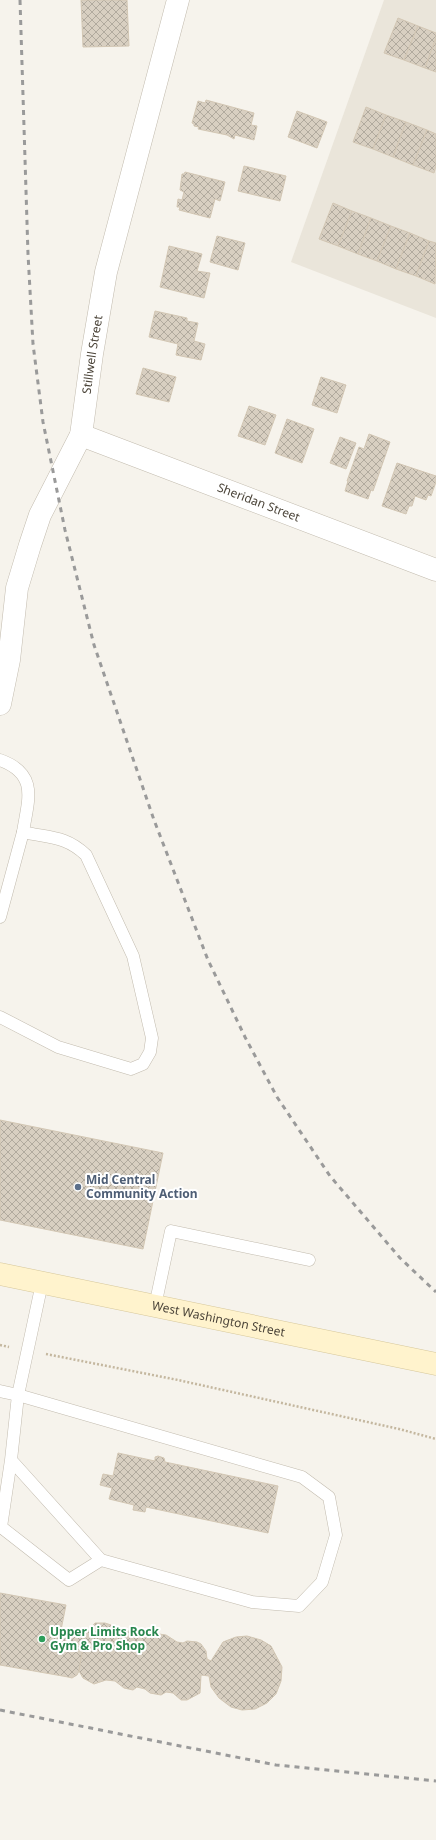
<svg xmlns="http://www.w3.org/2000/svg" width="436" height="1840" font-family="'Noto Sans',sans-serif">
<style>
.residential{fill:#eae5da}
.building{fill:url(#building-cross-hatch);stroke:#d3c7b4}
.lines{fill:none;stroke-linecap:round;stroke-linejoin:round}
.lane-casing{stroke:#c2bbae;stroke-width:13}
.street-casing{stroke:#c2bbae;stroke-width:23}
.secondary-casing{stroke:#d6c79b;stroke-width:23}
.path{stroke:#c4b79f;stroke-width:2.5;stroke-dasharray:2 2;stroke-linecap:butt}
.lane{stroke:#fff;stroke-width:12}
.street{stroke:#fff;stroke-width:22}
.secondary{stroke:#fff3cd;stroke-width:22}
.rail{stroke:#9a9a9a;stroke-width:3;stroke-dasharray:5 5;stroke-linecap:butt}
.service-dot{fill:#5c6f8a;stroke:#fff;stroke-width:1.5}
.leisure-dot{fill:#2e9e5b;stroke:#fff;stroke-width:1.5}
.labels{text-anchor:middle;stroke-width:4;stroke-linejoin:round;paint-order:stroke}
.street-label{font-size:12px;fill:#4b4439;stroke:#fff}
.service-label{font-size:12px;font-weight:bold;fill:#4e5e75;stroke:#fff;text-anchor:start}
.leisure-label{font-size:12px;font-weight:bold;fill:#27864d;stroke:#fff;text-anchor:start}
</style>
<defs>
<pattern id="building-cross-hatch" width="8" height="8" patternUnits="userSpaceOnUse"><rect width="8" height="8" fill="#d8cfc1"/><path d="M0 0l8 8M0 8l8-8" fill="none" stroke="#b1aa9e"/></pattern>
</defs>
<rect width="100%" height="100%" fill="#f6f3ec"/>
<path class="residential" d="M384,0H436V318L291,262Z"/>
<g class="building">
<path d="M81,0H127L129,46L83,47Z"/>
<path d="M398,18L418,26L404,60L384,53Z"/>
<path d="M418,26L436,33V38L425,68L404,60Z"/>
<path d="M436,38V72L425,68Z"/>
<path d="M206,100L254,113L251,125L257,126L254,140L235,135L234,139L227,135L198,129L199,127L194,126V124L192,123L198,101L205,103Z"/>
<path d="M366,107L386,115L373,149L353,142Z"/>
<path d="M297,111L327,122L317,148L288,137Z"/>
<path d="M386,115L406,122L393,157L373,149Z"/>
<path d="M406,122L427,130L413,165L393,157Z"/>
<path d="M427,130L436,134V166L434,173L413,165Z"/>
<path d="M244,166L286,176L280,201L238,191Z"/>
<path d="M185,172L225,182L220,201L215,199L210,218L179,210L180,207H177L178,199L182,200L184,192L180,190L182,174H184Z"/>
<path d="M333,203L352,211L338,246L319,239Z"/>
<path d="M352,211L371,218L358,254L338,246Z"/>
<path d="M371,218L391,226L377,261L358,254Z"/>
<path d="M391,226L410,233L396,269L377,261Z"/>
<path d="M410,233L429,241L416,276L396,269Z"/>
<path d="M217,236L245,243L238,270L210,262Z"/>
<path d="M429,241L436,243L435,284L416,276Z"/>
<path d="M169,246L202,254L197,271L210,273L204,298L160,287Z"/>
<path d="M155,311L187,318V321L198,323L194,341L205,344L201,360L176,355L178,344L149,337Z"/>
<path d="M143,368L176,377L169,402L136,394Z"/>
<path d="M321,377L346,385L337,413L312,405Z"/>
<path d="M249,406L276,415L265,445L238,436Z"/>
<path d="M287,419L314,429L302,463L275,453Z"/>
<path d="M369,434L390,442L373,491L371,490L368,499L345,491L348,481H347L359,447L364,449Z"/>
<path d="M340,437L356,443L346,469L330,463Z"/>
<path d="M397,463L436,476V482L431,496L428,495L426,500L415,496L412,506H409L406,514L382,506Z"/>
<path d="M0,1120L163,1153L143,1249L0,1220Z"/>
<path d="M118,1453L155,1461V1457L158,1456L164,1458L165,1462L278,1486L268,1533L146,1507L145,1512L133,1510L134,1505L109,1499L112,1488L100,1485L103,1474L113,1476Z"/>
<path d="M0,1593L66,1605L61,1630L85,1635L79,1671L77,1675L72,1678L68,1677L0,1665Z"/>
<path d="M95,1623H105L111,1625L115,1630L126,1632L135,1628L142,1630L147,1635L154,1637L159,1634L166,1635L177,1642L183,1643L187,1641L197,1642L201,1644L206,1651L207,1659L211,1661L223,1642L236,1637L247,1636L261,1640L271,1646L282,1667L281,1681L276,1694L267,1703L255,1709L242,1710L231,1707L219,1698L211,1687L209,1676L201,1675L200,1693L187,1700H181L173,1693L166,1692L161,1695L150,1693L145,1689L137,1687L133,1690L124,1688L115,1681L106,1680L94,1684L83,1678L79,1671L85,1635Z"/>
</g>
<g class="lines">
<defs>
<g id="lane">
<path d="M0,760C39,774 28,800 23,832"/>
<path d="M0,917L23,832C48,838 65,835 86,855L133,956L152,1038L150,1052L143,1064L131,1069L58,1047L0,1017"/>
<path d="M155,1306L171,1231L309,1260"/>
<path d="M0,1391L18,1395L42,1283"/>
<path d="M11,1460L1,1527L69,1580L101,1560L11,1460L18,1395L302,1477L329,1497L336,1535L322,1582L299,1606L252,1602L101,1560"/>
</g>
<g id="street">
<path id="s1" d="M81,435L436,570"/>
<path id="s2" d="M0,704L9,660L17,588L30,545L40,515L81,435L92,354L106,272L178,0"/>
</g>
<g id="secondary">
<path id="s3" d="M0,1274L436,1364"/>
</g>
</defs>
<use href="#lane" class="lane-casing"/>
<use href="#street" class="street-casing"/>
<use href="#secondary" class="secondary-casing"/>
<g class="path">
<path d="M0,1345L9,1347"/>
<path d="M46,1354L178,1380L399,1429L436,1439"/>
</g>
<use href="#lane" class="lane"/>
<use href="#street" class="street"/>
<use href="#secondary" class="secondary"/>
<g class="rail">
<path d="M20,0L28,254L33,344L43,422L65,530L94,645L154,820L208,960L245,1037L277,1097L330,1176L400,1258L436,1292"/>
<path d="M0,1710L276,1765L436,1781"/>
</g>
</g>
<circle class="service-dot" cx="78" cy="1187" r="4"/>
<circle class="leisure-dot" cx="42" cy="1639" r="4"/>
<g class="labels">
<g class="street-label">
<text dy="4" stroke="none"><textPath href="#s2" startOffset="365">Stillwell Street</textPath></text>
<text dy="4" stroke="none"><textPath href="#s1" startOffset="190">Sheridan Street</textPath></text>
<text dy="4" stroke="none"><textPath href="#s3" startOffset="223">West Washington Street</textPath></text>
</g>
<g class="service-label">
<text x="86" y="1184">Mid Central<tspan x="86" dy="14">Community Action</tspan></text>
</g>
<g class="leisure-label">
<text x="50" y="1636">Upper Limits Rock<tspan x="50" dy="14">Gym &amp; Pro Shop</tspan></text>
</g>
</g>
</svg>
